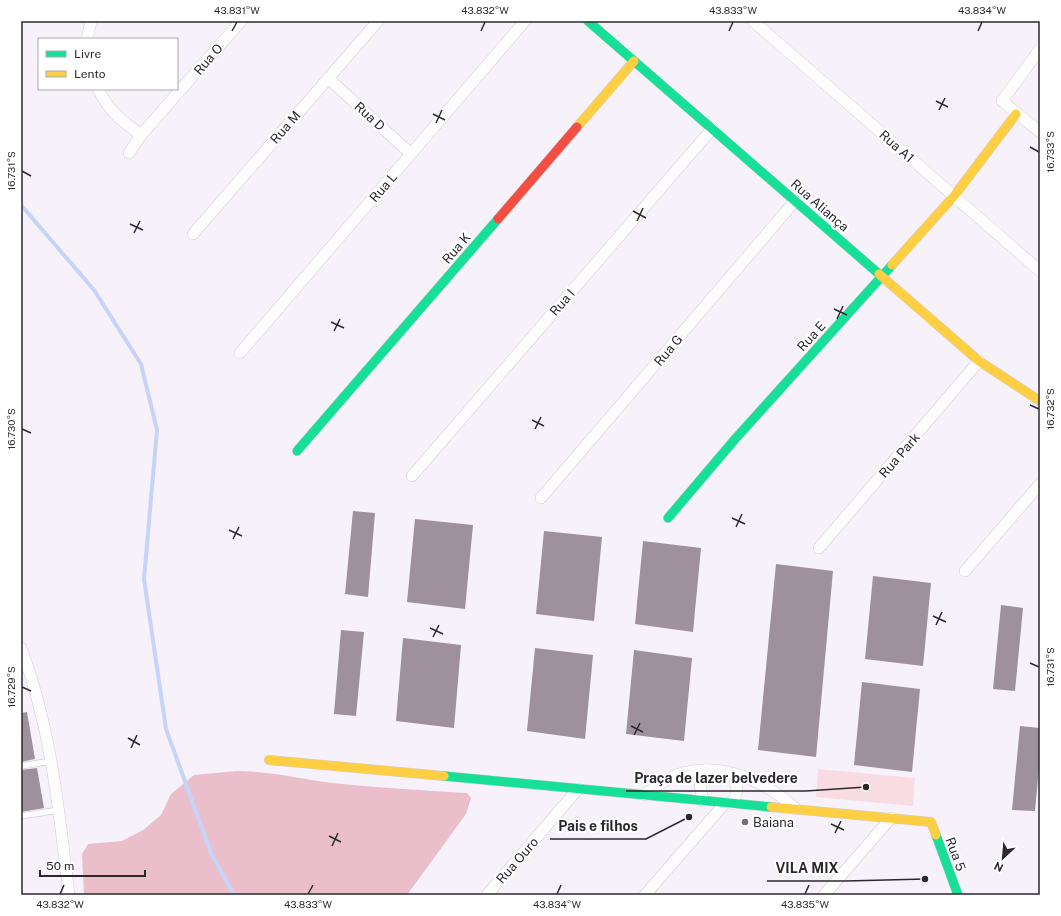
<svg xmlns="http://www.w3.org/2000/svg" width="1061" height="916" font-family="'Public Sans',sans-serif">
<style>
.green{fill:#f9dbe3}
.forest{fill:#eabfcb}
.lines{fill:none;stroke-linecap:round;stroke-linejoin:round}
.stream{stroke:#c5d4f8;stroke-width:4}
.building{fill:#9e919c}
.lane-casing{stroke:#d2ced4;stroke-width:7}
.street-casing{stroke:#d2ced4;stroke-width:12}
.fast-casing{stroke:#d2ced4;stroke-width:10}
.slow-casing{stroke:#d2ced4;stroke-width:10}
.jam-casing{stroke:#d2ced4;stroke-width:10}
.lane{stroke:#fefdfe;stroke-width:5.5}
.street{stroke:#fefdfe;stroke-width:11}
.fast{stroke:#16e098;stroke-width:9}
.slow{stroke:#ffcf43;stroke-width:9}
.jam{stroke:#f24e42;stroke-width:9}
.ticks{fill:none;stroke:#2c292e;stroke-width:1.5}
.poi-dot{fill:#736f75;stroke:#fff;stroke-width:1.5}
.labels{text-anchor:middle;stroke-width:4;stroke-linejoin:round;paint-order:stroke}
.street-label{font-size:13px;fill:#2c292e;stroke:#fff}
.poi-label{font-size:13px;fill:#2c292e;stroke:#fff;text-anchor:start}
.leader{fill:none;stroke:#2c292e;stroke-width:1.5}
.callout-dot{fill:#2c292e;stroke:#fff;stroke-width:1.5}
.callout-label{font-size:14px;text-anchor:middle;font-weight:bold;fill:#2c292e;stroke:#fff;stroke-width:4;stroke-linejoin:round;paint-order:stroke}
.neatline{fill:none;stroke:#2c292e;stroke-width:1.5}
.ticks-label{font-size:10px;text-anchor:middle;fill:#2c292e}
</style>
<rect width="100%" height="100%" fill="#f7f2fa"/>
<path class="green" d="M818,769L915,778L913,806L816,797Z"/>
<path class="forest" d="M237,771C270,771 301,779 333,783C378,788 422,790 467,793L471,798L466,814L407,895H84L82,854L88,844L122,841L143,830L161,815L171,794L194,775Z"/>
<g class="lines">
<path class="stream" d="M21,205L94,290L141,364L157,430L144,579L166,729L211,853L234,895"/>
</g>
<g class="building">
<path d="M353,511L375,513L368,597L345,594Z"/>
<path d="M415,519L473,525L465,609L407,602Z"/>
<path d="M544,531L602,537L594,621L536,614Z"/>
<path d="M643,541L701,548L693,632L635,624Z"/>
<path d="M776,564L833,571L816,757L758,750Z"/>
<path d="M873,576L931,583L923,666L865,659Z"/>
<path d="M1001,605L1023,608L1015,691L993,689Z"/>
<path d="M341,630L364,632L356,716L334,714Z"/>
<path d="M403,638L461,645L454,728L396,721Z"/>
<path d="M535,648L593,655L585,739L527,731Z"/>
<path d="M634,650L692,658L684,741L626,734Z"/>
<path d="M862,682L920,689L912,772L854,765Z"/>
<path d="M27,712L35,759L21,762V713Z"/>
<path d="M1020,726L1040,728V757L1035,811L1012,810Z"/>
<path d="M37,768L44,808L21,812V770Z"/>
</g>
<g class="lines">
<defs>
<g id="lane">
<path d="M21,766L52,761"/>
<path d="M21,816L59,810"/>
</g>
<g id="street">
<path d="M753,21L1040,271"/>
<path d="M87,39L91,21"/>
<path d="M1040,49L1002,101L1040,132"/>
<path d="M328,78L411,154"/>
<path d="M98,89C111,114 120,119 141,135"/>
<path d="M129,153L141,135L241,21"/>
<path d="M193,234L378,21"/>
<path d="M240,353L525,21"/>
<path d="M412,476L712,129"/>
<path d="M541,498L795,201"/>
<path d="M819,548L979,361"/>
<path d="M965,571L1040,484"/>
<path d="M21,648C51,727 59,811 69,895"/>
<path d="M644,795C656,786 671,775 687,772C726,763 768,783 796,809"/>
<path d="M703,801L700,784L705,770"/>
<path d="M733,804L737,790L734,774"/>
<path d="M487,895L578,789"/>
<path d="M645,895L725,803"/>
<path d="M824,895L891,818"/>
</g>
<g id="fast">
<path d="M588,21L879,274"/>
<path d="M297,451L498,219"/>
<path d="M668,518L736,438L892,265"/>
<path d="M444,776L771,807"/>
<path d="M936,835L958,895"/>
</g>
<g id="slow">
<path d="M577,127L634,61"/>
<path d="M892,265L954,196L1016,114"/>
<path d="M879,274L979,361L1040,401"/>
<path d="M269,760L444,776"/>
<path d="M771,807L931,822L936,835"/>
</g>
<path id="jam" d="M498,219L577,127"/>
</defs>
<use href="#lane" class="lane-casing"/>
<use href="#street" class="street-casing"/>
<use href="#fast" class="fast-casing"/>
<use href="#slow" class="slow-casing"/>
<use href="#jam" class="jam-casing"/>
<use href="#lane" class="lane"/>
<use href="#street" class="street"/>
<use href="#fast" class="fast"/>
<use href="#slow" class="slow"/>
<use href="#jam" class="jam"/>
</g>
<path class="ticks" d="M232,31L237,22M481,31L485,22M729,31L733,22M978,31L982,22M936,101L948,107M939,110L945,98M433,114L445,120M436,123L442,110M1030,147L1039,152M22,171L31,176M633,211L646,218M637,221L643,208M130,224L143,230M134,233L140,221M834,309L847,315M837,319L843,306M331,322L344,328M334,331L340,319M1030,405L1039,409M532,420L544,426M22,429L31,433M535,429L541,417M732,518L745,524M736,527L742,514M229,530L242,536M233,539L239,527M933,616L946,622M936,625L942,612M430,628L443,634M433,637L439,625M1030,663L1039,667M22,687L31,691M631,726L643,732M634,735L640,723M128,738L140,745M131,748L137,735M831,824L844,830M835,833L841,821M329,836L341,842M332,846L338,833M60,894L64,885M308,894L313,885M557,894L561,885M805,894L809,885"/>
<circle class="poi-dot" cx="745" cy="822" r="4"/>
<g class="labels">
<g class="street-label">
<text transform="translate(208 59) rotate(-49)" y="5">Rua O</text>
<text transform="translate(370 116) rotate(42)" y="5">Rua D</text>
<text transform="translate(285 127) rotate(-49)" y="5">Rua M</text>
<text transform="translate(897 146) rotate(41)" y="5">Rua A1</text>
<text transform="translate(383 187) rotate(-49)" y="5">Rua L</text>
<text transform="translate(820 205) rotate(41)" y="5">Rua Aliança</text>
<text transform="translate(456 248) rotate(-49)" y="5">Rua K</text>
<text transform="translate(562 302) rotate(-49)" y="5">Rua I</text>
<text transform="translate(811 336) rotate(-48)" y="5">Rua E</text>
<text transform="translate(668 350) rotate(-50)" y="5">Rua G</text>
<text transform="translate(899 455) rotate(-49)" y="5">Rua Park</text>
<text transform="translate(956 854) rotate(70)" y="5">Rua 5</text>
<text transform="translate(517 860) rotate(-49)" y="5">Rua Ouro</text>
</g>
<g class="poi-label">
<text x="753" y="827">Baiana</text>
</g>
</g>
<path class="leader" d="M866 787L806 791H626M689 817L646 839H550M925 879L846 881H767"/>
<g class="callout-dot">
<circle cx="866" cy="787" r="4"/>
<circle cx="689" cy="817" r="4"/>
<circle cx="925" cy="879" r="4"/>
</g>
<g class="callout-label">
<text x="716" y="783">Praça de lazer belvedere</text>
<text x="598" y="831">Pais e filhos</text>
<text x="807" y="873">VILA MIX</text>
</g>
<rect width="1061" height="916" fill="none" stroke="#ffffff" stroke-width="44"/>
<rect x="38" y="38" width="140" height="52" fill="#ffffff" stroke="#aba9ab"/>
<rect x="46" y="51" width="20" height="6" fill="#16e098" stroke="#aba9ab"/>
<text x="74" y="58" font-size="12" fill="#2c292e">Livre</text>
<rect x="46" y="71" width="20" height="6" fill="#ffcf43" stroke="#aba9ab"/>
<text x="74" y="78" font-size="12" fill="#2c292e">Lento</text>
<g transform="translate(1003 858) rotate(206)" stroke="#ffffff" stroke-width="3" paint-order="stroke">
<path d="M0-3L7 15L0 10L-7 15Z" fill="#2c292e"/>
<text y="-6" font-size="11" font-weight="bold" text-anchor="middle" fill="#2c292e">N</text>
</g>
<path d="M40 870v6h105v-6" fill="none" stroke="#2c292e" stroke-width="2"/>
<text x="46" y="870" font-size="12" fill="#2c292e" stroke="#ffffff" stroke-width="3" paint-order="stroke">50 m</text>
<rect x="22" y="22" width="1017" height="872" class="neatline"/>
<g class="ticks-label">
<text x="237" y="14">43.831°W</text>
<text x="485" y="14">43.832°W</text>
<text x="733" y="14">43.833°W</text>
<text x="982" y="14">43.834°W</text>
<text transform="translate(1050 152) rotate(-90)" y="4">16.733°S</text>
<text transform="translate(11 171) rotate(-90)" y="4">16.731°S</text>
<text transform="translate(1050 409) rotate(-90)" y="4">16.732°S</text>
<text transform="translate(11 429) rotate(-90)" y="4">16.730°S</text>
<text transform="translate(1050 667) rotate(-90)" y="4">16.731°S</text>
<text transform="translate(11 687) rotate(-90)" y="4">16.729°S</text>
<text x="60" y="908">43.832°W</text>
<text x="308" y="908">43.833°W</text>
<text x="557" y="908">43.834°W</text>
<text x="805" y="908">43.835°W</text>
</g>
</svg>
